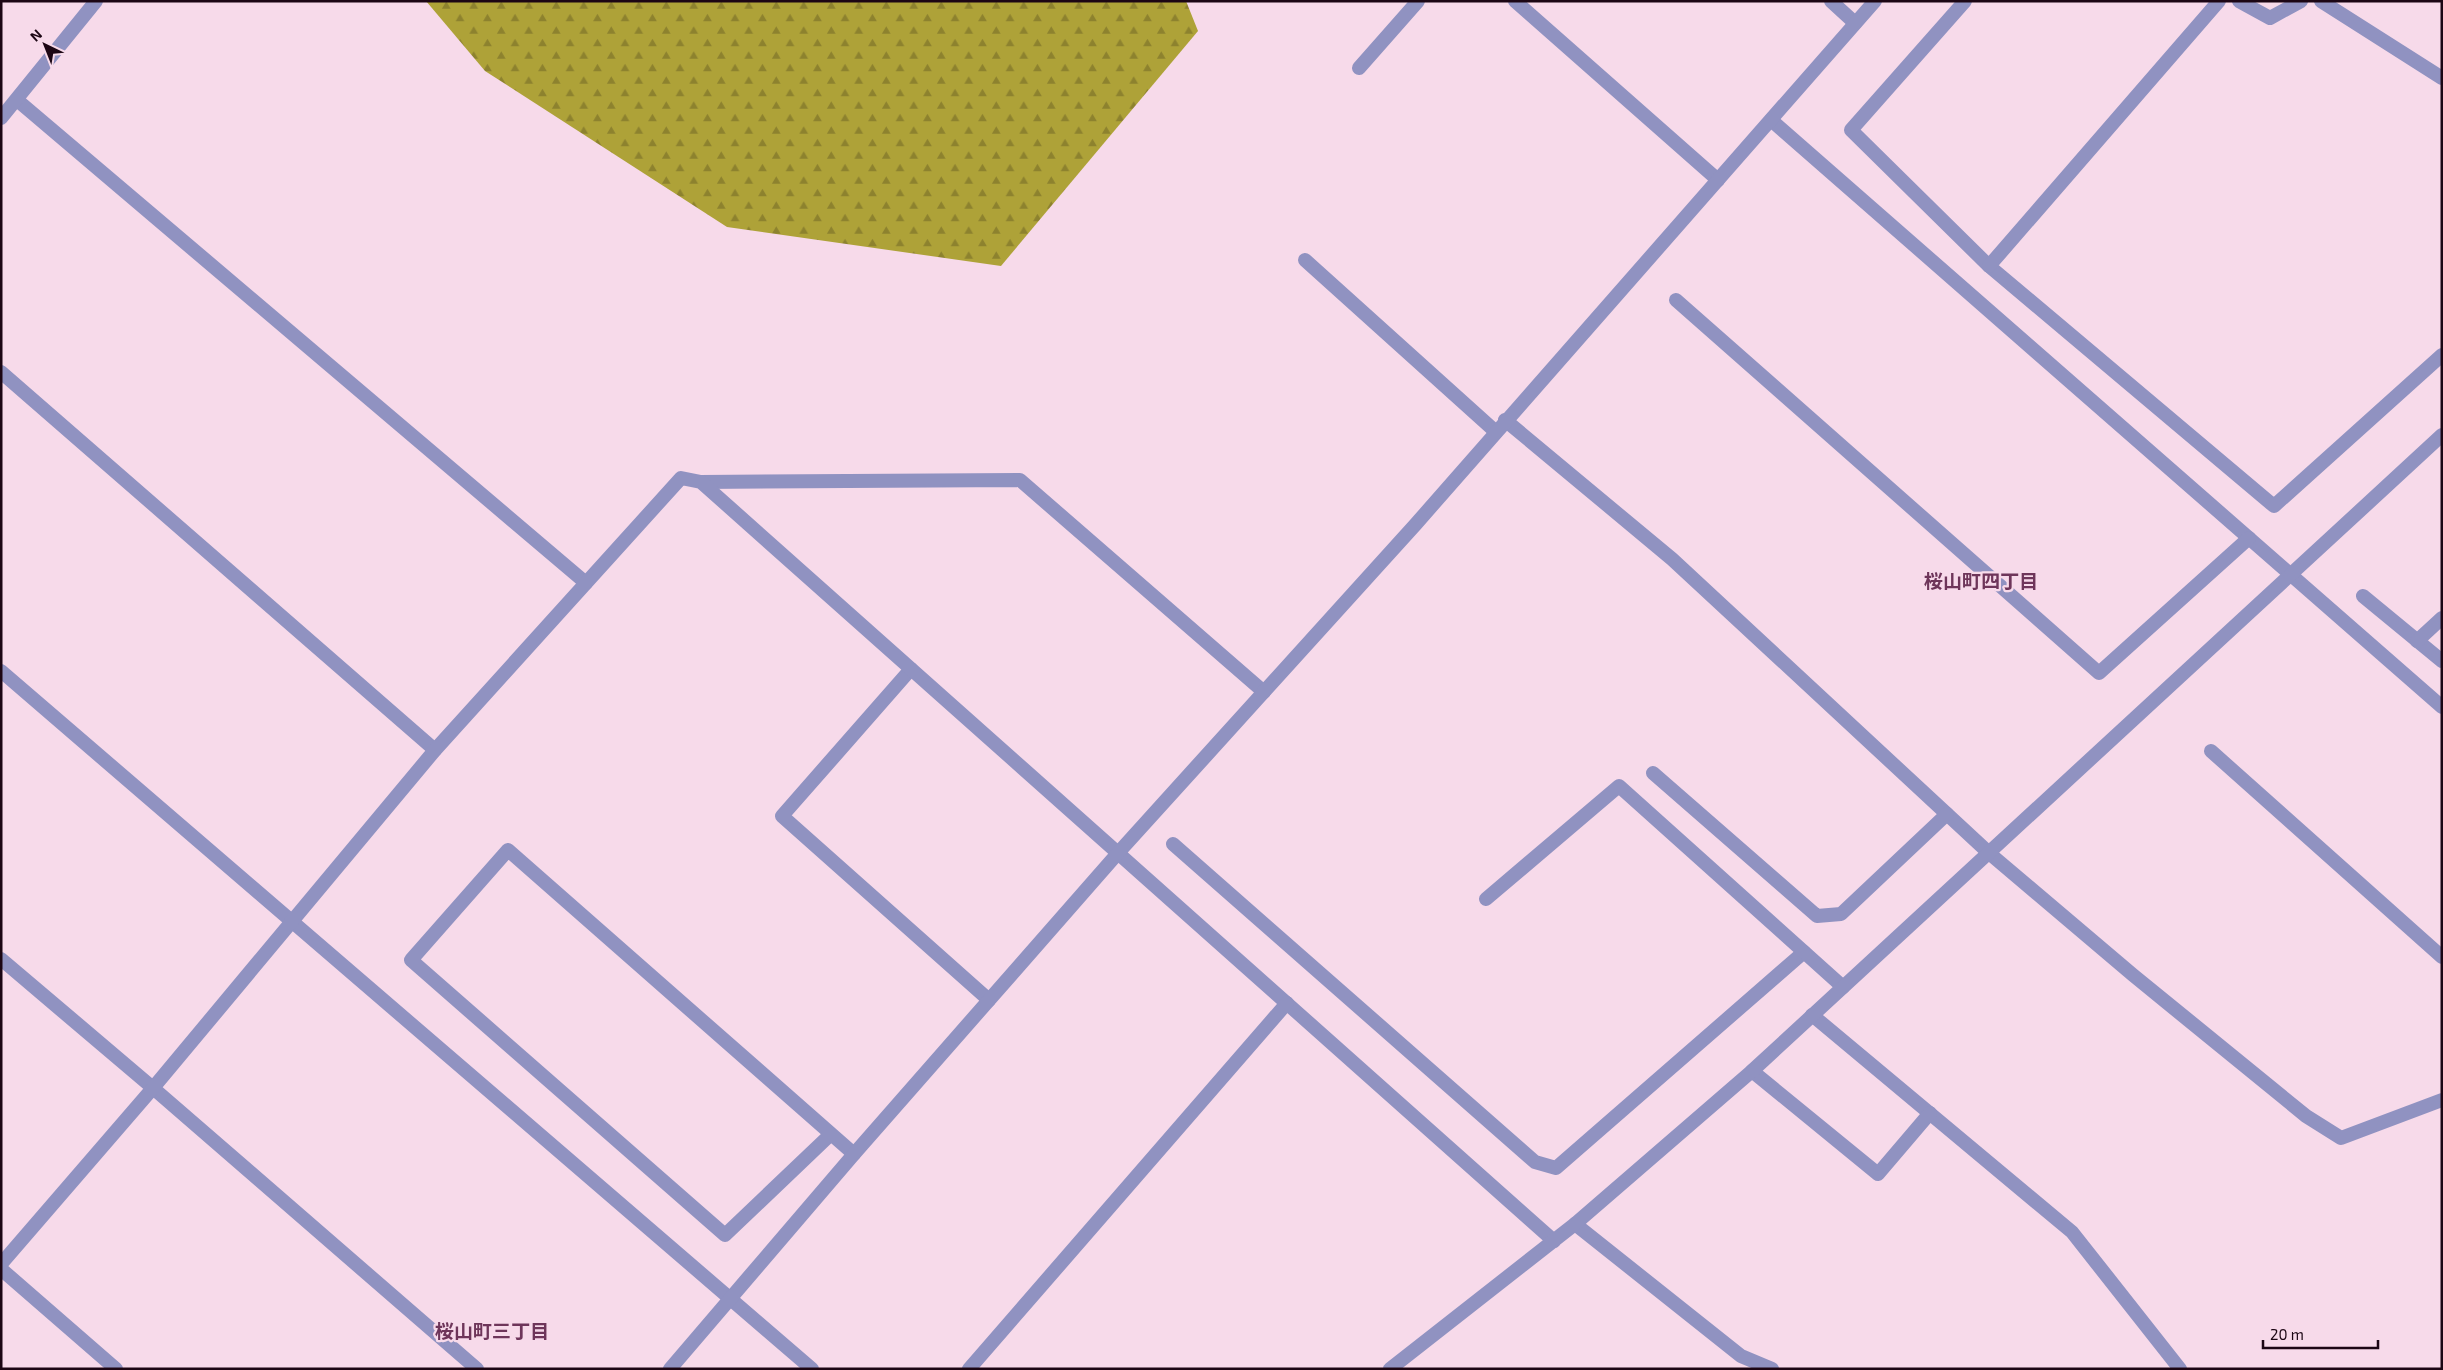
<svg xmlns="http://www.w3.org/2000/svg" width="2443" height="1370" font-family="'Exo 2','Noto Sans JP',sans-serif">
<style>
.forest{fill:url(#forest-firs)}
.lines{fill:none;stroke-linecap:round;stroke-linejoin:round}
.minor{stroke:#9092c1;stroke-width:14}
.tertiary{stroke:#9092c1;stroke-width:14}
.labels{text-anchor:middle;stroke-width:4.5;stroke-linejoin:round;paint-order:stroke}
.neighbourhood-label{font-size:19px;font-weight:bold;fill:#6e355a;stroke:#f7daea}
</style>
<defs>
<pattern id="forest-firs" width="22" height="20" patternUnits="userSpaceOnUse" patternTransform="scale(1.25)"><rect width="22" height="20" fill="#aea238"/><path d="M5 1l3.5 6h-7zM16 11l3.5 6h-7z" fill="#8d822e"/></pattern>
</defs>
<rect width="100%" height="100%" fill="#f7daea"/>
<path class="forest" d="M426,1H1186L1198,31L1001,266L727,227L485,71Z"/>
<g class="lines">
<g class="minor">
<path d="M1515,1L1718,180"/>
<path d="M1831,1L1855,23"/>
<path d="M1965,1L1851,130L1989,266L2274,506L2442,355"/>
<path d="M2239,1L2270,18L2301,1"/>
<path d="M2321,1L2442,78"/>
<path d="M1359,68L1418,1"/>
<path d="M17,100L586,583"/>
<path d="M1,118L96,1"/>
<path d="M1771,120L2442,707"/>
<path d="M1305,260L1496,432"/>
<path d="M1989,266L2219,1"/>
<path d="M1676,300L2099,673L2249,538"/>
<path d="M1,372L435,750"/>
<path d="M1505,420L1672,559L1989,853L2133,975L2306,1116L2341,1138L2442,1100"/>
<path d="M701,482L1020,480L1264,692"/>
<path d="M2363,596L2442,661"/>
<path d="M2417,641L2442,618"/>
<path d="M911,669L782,816L989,1000"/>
<path d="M1,671L812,1369"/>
<path d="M2211,751L2442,957"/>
<path d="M1653,773L1817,916L1841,914L1947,814"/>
<path d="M1173,844L1535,1162L1556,1168L1804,952"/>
<path d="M1486,899L1619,786L1843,987"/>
<path d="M1,959L153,1088L477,1369"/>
<path d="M1812,1015L2072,1232L2180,1369"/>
<path d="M1752,1071L1878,1174L1930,1113"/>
<path d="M831,1134L725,1235L411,960L508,850L854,1154"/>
<path d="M1575,1224L1741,1356L1772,1369"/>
<path d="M1,1264L153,1088L435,750L681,478L701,482L1554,1241"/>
<path d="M1,1269L116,1369"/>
<path d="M670,1369L854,1154L1118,853L1415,525L1875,1"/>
<path d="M969,1369L1287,1003"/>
</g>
<path class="tertiary" d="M1390,1369L1575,1224L1752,1071L2442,435"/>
</g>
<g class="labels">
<g class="neighbourhood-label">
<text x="1981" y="588">桜山町四丁目</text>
<text x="492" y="1338">桜山町三丁目</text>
</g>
</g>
<rect width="2443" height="1370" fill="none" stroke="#1c0614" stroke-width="5"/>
<g transform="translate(45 45) rotate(317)" stroke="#f7daea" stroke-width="4" paint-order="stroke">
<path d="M0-4L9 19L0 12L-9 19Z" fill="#1c0614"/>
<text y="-8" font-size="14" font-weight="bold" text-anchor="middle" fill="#1c0614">N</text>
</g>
<path d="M2263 1340v8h115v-8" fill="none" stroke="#1c0614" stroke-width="2.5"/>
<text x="2270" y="1340" font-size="15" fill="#1c0614" stroke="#f7daea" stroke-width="4" paint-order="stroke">20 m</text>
</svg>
